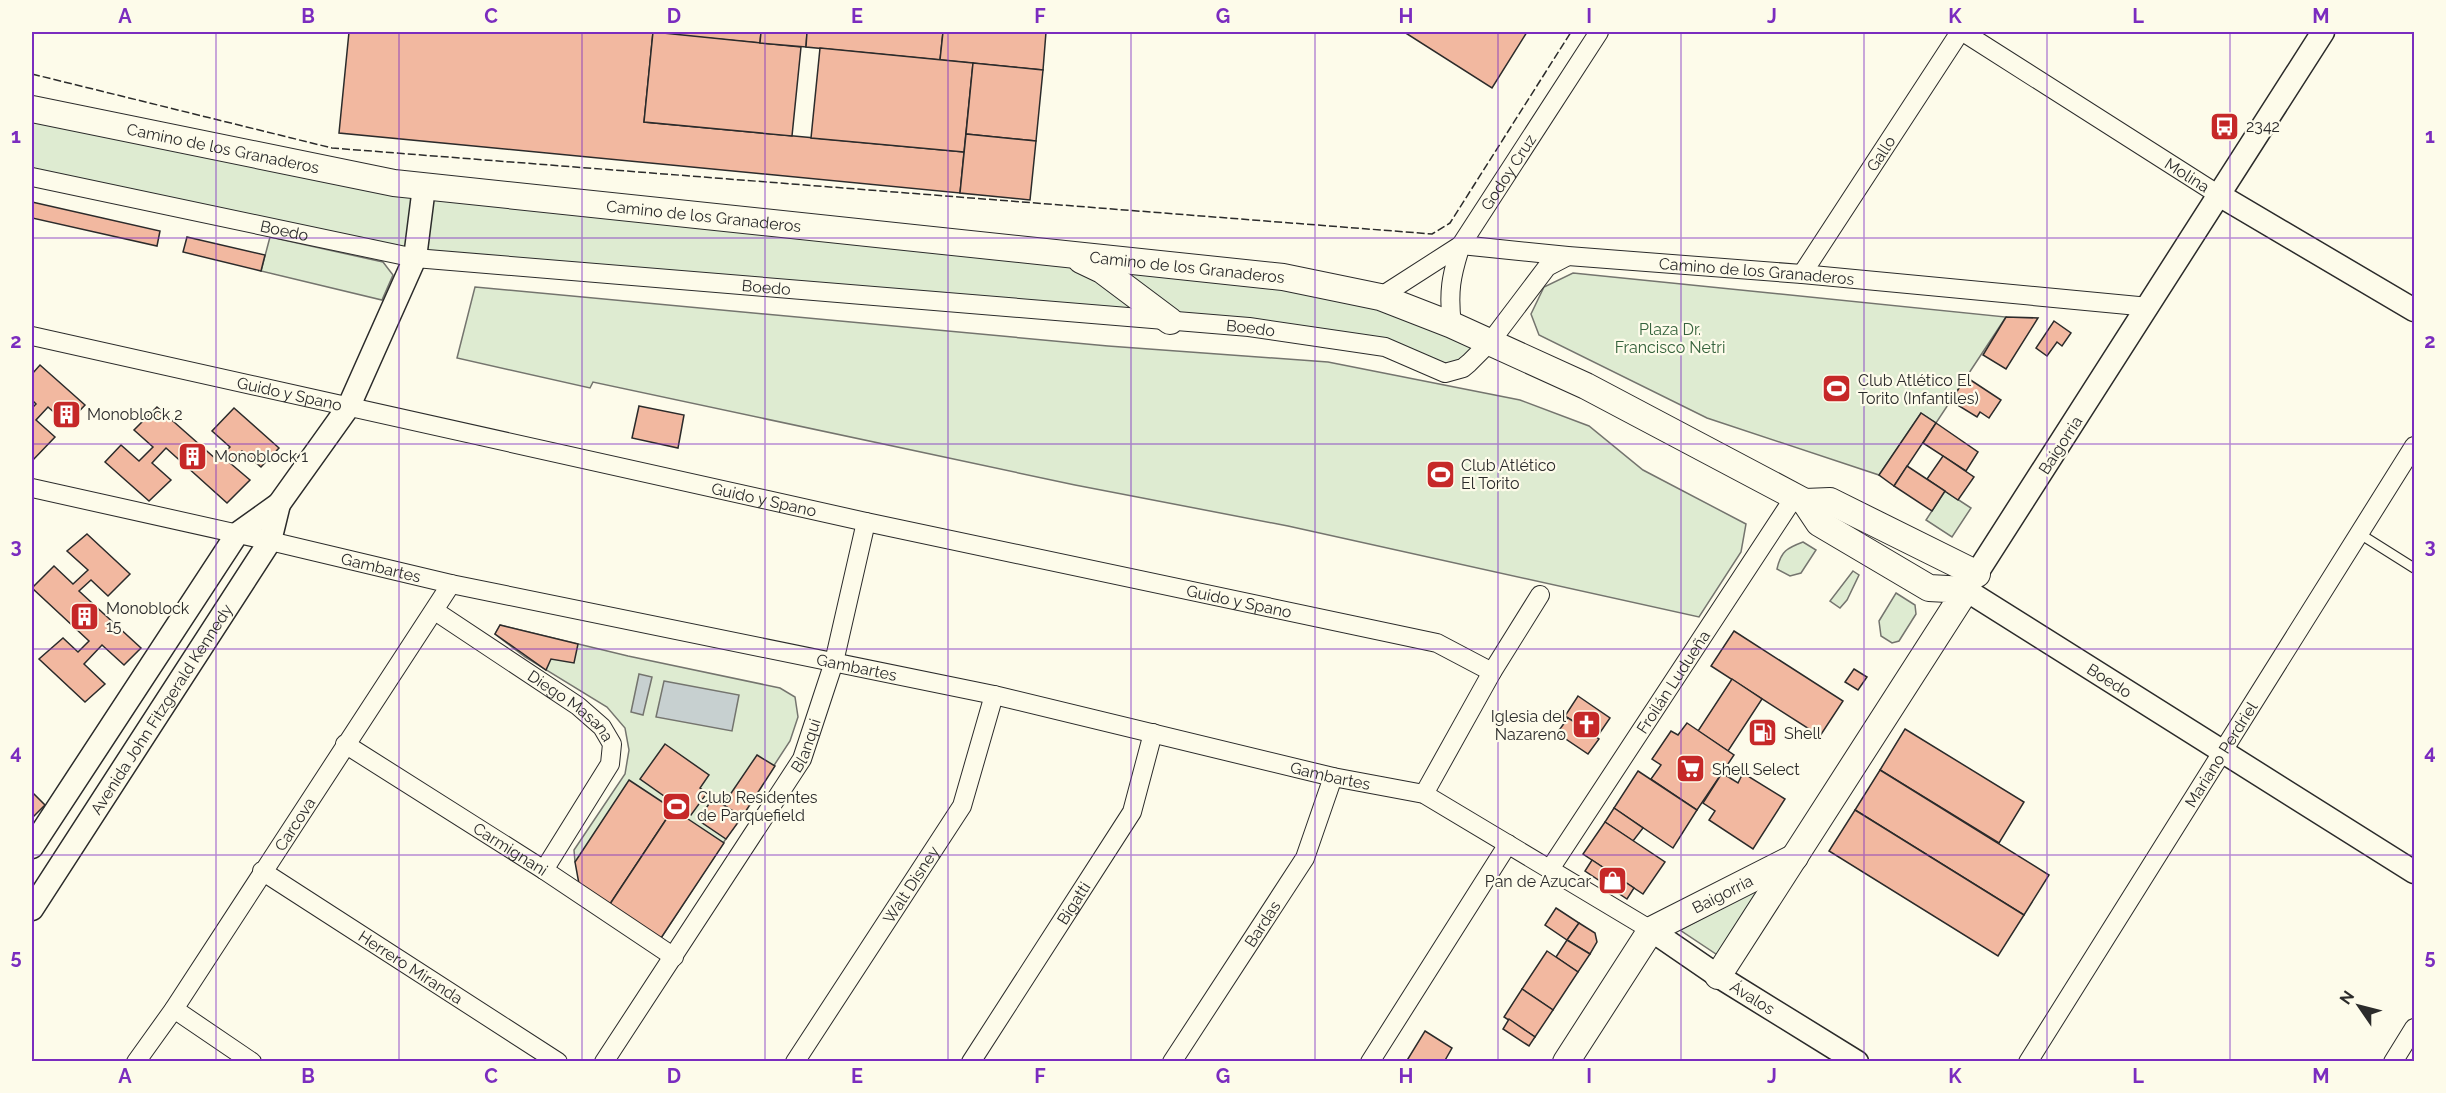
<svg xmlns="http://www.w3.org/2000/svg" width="2446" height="1093" font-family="Raleway,sans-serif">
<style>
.green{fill:#deebd1;stroke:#74746e;stroke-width:1.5}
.water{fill:#c7d0d0;stroke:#74746e;stroke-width:1.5}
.building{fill:#f2b8a0;stroke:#2b2b2b;stroke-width:1.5}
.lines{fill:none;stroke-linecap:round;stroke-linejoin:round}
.service-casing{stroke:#2b2b2b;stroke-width:11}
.minor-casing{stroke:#2b2b2b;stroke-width:20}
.tertiary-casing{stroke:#2b2b2b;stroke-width:25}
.secondary-casing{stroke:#2b2b2b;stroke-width:28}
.service{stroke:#fdfbea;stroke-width:9}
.minor{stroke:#fdfbea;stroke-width:18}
.tertiary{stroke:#fdfbea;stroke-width:22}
.secondary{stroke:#fdfbea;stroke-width:26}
.fence{stroke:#2b2b2b;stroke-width:1.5;stroke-dasharray:8 3;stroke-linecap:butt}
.grid{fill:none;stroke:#7b2cbf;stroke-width:1.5;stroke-opacity:0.55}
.labels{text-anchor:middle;stroke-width:4.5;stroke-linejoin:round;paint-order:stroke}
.poi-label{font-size:16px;fill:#2b2b2b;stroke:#fdfbea;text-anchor:start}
.street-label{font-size:16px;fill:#2b2b2b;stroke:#fdfbea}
.park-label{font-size:16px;fill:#34623c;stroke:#fdfbea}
.neatline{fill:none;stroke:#7b2cbf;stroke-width:2}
.grid-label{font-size:20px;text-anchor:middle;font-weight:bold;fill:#7b2cbf}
</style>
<rect width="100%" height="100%" fill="#fdfbea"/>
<g class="green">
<path d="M32,109L394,183L1283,277L1491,341L1463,368L1385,347L415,258L32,177Z"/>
<path d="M270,237L383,262L393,275L382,300L261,271Z"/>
<path d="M1573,273L2006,317L1936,423L1921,413L1879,475L1707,418L1539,335L1531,314L1544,287Z"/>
<path d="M475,287L1108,346L1328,362L1520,400L1589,426L1643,470L1746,524L1741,552L1699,617L1288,526L1075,485L593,382L590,388L457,358Z"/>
<path d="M1945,491L1971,508L1952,537L1926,520Z"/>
<path d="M1803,542L1816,550L1801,573L1790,576L1777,569C1781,551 1787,548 1803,542Z"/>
<path d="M1853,571L1859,575L1847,600L1840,608L1830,601Z"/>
<path d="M1896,593L1915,605L1916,614L1899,641L1892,643L1881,636L1879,621Z"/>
<path d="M500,625L628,656L780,688L795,697L798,717L790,741L661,938L575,862L574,850L625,774L629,750L625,728L607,707L525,657L495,634Z"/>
<path d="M1772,882L1722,958L1680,930Z"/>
</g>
<g class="water">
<path d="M639,674L652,677L643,715L631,712Z"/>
<path d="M664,681L739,695L732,731L656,717Z"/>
</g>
<g class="building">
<path d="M349,32H653L644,122L964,152L960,193L339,133Z"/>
<path d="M642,32H761L760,43Z"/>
<path d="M653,32L801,47L792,136L644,122Z"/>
<path d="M761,32H807L806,47L760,43Z"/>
<path d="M807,32H943L940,60L806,47Z"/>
<path d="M943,32H1046L1043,70L940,60Z"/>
<path d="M1404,32H1527L1492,88Z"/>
<path d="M820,48L973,63L964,152L811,138Z"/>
<path d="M973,63L1043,70L1036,141L966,134Z"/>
<path d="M966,134L1036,141L1030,200L960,193Z"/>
<path d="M32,202L160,231L157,246L32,218Z"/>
<path d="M187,237L265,255L261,271L183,252Z"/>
<path d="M2006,317L2038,318L2006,369L1983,355Z"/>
<path d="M2054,321L2071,333L2062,346L2057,342L2047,356L2036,348Z"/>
<path d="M40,365L85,405L67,424L48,407L36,420L55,437L33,460L32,408L36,404L32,400V374Z"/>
<path d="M1966,377L2001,400L1989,418L1980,412L1977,417L1951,401Z"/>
<path d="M639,406L684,415L678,448L632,438Z"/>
<path d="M157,407L217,460L230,447L212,431L234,408L279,448L261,467L242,451L230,463L250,480L227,503L166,448L152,463L171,480L149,501L105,462L121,445L139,461L153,447L134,430Z"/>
<path d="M1921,413L1936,423L1894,486L1879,475Z"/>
<path d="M1936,423L1978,452L1966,471L1923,443Z"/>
<path d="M1943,456L1974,477L1958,500L1927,479Z"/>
<path d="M1907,466L1945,491L1932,511L1894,486Z"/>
<path d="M87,534L130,574L108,596L91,580L79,591L141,648L124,665L102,645L84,664L105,684L85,702L39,659L63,638L78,652L89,641L32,588L54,566L73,584L88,570L67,551Z"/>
<path d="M500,625L578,644L574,663L551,659L546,670L495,634Z"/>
<path d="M1734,631L1843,701L1820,736L1711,666Z"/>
<path d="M1854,669L1867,677L1858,690L1845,682Z"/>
<path d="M1732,679L1762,699L1728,751L1698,731Z"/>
<path d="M1578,696L1610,718L1597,737L1565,716Z"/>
<path d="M1568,718L1599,739L1588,754L1557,733Z"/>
<path d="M1687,723L1734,755L1697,810L1651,779L1661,765L1652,759L1671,731L1678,735Z"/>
<path d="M1905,729L2024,802L1999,843L1880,770Z"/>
<path d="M665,744L709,775L700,788L707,793L691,815L640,779Z"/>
<path d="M757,755L775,766L742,817L723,805Z"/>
<path d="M1880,770L2049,875L2024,915L1855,810Z"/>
<path d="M1638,771L1697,810L1673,848L1614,808Z"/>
<path d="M1722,773L1738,783L1743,773L1785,799L1753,849L1709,820L1715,811L1703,803Z"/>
<path d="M629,780L673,809L610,904L579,884L575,862Z"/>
<path d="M32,792L45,805L32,818Z"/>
<path d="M713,798L742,817L726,839L698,820Z"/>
<path d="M1614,808L1643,828L1633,841L1605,822Z"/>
<path d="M673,809L724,843L661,938L610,904Z"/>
<path d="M1855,810L2024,915L1998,956L1829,851Z"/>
<path d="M1605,822L1665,862L1643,894L1583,854Z"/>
<path d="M1592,860L1634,888L1627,899L1585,871Z"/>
<path d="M1556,908L1579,923L1567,940L1545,925Z"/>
<path d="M1579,923L1595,933L1597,942L1590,954L1567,940Z"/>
<path d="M1567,940L1590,954L1578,972L1556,957Z"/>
<path d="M1547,951L1578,972L1553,1010L1522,989Z"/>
<path d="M1522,989L1553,1010L1535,1037L1504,1017Z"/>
<path d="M1509,1019L1535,1037L1529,1046L1503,1029Z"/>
<path d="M1425,1031L1452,1048L1444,1062H1406Z"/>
</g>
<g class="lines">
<defs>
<path id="service" d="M2360,534L2414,568"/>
<g id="minor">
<path id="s1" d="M1963,32L2219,195"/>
<path id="s2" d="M32,177L415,258L1249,327L1385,347L1445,373L1463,368L1469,363L1491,341L1547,267L1568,256"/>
<path id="s3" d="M1802,274L1960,32"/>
<path id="s4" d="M1380,297L1461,245L1568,256L1802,274L2149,307"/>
<path id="s5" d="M1452,325C1448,292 1451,276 1461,245L1599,32"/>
<path id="s6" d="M32,336L866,522L1437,643L1492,672"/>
<path id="s7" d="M32,488L270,541L451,584L994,695L1333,777L1424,794L1651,930"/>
<path id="s8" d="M435,611L578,706L602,727L612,744L610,764L544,870"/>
<path id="s9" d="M345,744L544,870L674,957"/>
<path d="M1424,794L1492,672L1540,595"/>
<path id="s10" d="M1550,869L1795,496"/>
<path id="s11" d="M262,871L558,1062"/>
<path d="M174,1009L252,1062"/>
<path id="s12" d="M136,1062L174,1009L451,584"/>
<path id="s13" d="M604,1062L802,759L834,662L866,522"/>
<path id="s14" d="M795,1062L962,806L994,695"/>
<path id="s15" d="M971,1062L1132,812L1153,733"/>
<path id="s16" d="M1172,1062L1305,858L1333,777"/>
<path d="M1370,1062L1508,844"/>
<path id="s17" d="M2028,1062L2414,446"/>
<path d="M2393,1062L2414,1028"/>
</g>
<g id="tertiary">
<path id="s18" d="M2323,32L1966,590L2414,872"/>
<path d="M2219,195L2414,310"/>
<path d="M32,847L237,534L279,504L349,406L415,258L424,187"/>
<path id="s19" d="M32,909L270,541L279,504"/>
<path id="s20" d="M1651,930L1718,976L1857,1062"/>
</g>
<g id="secondary">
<path id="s21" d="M32,109L394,183L1283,277L1380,297L1452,325L1586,386L1805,502L1819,523L1929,588L1966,590L1718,976"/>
<path d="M1081,260L1102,270L1170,321"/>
<path d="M1805,502L1830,501L1977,574"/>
<path id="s22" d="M1566,1062L1651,930L1795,857"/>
</g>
</defs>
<use href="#service" class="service-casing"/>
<use href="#minor" class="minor-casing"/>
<use href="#tertiary" class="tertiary-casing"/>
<use href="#secondary" class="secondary-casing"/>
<use href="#service" class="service"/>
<use href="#minor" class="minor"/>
<use href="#tertiary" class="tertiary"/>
<use href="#secondary" class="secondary"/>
<path class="fence" d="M32,74L332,148L1432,234L1450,223L1571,32"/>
</g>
<path class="grid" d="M216,32V1062M399,32V1062M582,32V1062M765,32V1062M948,32V1062M1131,32V1062M1315,32V1062M1498,32V1062M1681,32V1062M1864,32V1062M2047,32V1062M2230,32V1062M32,238H2414M32,444H2414M32,649H2414M32,855H2414"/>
<defs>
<symbol id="bus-square" viewBox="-11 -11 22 22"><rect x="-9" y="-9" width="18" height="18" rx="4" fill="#c62828" stroke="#fdfbea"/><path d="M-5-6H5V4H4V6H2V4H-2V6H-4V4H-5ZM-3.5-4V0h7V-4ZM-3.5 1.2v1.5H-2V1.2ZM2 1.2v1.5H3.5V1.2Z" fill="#fff"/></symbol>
<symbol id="stadium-square" viewBox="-11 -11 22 22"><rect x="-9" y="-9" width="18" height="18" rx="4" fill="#c62828" stroke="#fdfbea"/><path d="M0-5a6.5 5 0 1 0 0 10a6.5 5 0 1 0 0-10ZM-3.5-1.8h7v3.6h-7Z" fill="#fff"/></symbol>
<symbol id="building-square" viewBox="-11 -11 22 22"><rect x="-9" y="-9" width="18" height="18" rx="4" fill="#c62828" stroke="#fdfbea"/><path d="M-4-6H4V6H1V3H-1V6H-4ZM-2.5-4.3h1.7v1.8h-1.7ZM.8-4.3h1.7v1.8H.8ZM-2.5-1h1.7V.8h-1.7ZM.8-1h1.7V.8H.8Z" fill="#fff"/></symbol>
<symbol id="church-square" viewBox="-11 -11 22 22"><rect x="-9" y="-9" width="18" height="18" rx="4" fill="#c62828" stroke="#fdfbea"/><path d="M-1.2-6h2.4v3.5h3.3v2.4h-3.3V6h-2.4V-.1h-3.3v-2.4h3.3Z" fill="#fff"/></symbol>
<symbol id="fuel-square" viewBox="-11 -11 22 22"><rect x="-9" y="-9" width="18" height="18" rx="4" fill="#c62828" stroke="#fdfbea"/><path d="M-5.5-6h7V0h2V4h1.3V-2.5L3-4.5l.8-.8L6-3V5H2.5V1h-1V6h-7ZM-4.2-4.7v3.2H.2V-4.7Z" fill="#fff"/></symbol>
<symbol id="supermarket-square" viewBox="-11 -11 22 22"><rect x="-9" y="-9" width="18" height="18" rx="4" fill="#c62828" stroke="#fdfbea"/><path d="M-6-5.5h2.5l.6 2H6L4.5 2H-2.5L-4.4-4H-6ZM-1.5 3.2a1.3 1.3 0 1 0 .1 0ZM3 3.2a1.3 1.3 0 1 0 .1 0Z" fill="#fff"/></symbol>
<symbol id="shop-square" viewBox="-11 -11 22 22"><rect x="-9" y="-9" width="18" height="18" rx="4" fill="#c62828" stroke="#fdfbea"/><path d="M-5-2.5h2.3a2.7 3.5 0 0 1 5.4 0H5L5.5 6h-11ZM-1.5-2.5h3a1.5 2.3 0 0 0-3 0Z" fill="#fff"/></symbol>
</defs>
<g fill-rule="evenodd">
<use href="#bus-square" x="2208" y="110" width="33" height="33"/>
<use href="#stadium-square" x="1820" y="372" width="33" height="33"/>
<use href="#building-square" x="50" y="398" width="33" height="33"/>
<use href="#building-square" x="176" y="440" width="33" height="33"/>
<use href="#stadium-square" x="1424" y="458" width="33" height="33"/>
<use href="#building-square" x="68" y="600" width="33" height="33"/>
<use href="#church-square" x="1570" y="708" width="33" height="33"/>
<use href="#fuel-square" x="1746" y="716" width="33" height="33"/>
<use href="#supermarket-square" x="1674" y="752" width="33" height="33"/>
<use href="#stadium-square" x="660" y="790" width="33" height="33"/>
<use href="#shop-square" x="1596" y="864" width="33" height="33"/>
</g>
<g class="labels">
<g class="poi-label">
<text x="2246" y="132">2342</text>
<text x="1858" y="386">Club Atlético El<tspan x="1858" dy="18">Torito (Infantiles)</tspan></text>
<text x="87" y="420">Monoblock 2</text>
<text x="214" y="462">Monoblock 1</text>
<text x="1461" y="471">Club Atlético<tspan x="1461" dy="18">El Torito</tspan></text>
<text x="106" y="614">Monoblock<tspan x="106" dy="18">15</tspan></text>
<text x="1566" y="722" text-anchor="end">Iglesia del<tspan x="1566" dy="18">Nazareno</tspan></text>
<text x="1784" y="739">Shell</text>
<text x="1712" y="775">Shell Select</text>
<text x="697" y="803">Club Residentes<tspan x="697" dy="18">de Parquefield</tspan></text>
<text x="1591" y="887" text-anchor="end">Pan de Azucar</text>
</g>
<g class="street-label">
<text dy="6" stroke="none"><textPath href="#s21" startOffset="195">Camino de los Granaderos</textPath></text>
<text dy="6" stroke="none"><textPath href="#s3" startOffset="144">Gallo</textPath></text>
<text dy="6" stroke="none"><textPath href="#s5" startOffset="168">Godoy Cruz</textPath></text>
<text dy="6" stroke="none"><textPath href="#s1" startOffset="266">Molina</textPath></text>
<text dy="6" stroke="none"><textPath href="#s21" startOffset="681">Camino de los Granaderos</textPath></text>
<text dy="6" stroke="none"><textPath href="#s2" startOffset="258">Boedo</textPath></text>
<text dy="6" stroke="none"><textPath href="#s21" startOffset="1167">Camino de los Granaderos</textPath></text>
<text dy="6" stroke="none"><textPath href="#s4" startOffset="393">Camino de los Granaderos</textPath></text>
<text dy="6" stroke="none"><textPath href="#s2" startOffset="744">Boedo</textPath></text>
<text dy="6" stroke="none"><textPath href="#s2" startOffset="1230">Boedo</textPath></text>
<text dy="6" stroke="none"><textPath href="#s6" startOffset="264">Guido y Spano</textPath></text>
<text transform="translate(2060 445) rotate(-57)" y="6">Baigorria</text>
<text dy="6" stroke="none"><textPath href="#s6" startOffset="750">Guido y Spano</textPath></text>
<text dy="6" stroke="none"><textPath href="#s7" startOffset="358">Gambartes</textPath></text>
<text dy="6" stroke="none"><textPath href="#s6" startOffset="1236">Guido y Spano</textPath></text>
<text dy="6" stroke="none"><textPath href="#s7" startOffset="844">Gambartes</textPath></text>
<text dy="6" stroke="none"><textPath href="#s18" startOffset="832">Boedo</textPath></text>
<text dy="6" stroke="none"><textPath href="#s10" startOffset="224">Froilán Ludueña</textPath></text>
<text dy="6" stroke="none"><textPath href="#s19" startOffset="238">Avenida John Fitzgerald Kennedy</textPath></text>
<text dy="6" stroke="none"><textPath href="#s8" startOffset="166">Diego Masana</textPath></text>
<text dy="6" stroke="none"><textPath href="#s13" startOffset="376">Blanqui</textPath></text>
<text dy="6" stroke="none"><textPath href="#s17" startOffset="363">Mariano Perdriel</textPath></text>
<text dy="6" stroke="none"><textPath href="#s7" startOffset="1330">Gambartes</textPath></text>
<text dy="6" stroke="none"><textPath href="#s12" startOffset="286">Carcova</textPath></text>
<text dy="6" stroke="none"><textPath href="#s9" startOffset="196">Carmignani</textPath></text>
<text dy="6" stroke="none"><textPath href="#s14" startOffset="212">Walt Disney</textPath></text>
<text dy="6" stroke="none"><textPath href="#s22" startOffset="237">Baigorria</textPath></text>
<text dy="6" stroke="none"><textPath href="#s15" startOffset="189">Bigatti</textPath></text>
<text dy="6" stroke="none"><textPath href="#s16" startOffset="165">Bardas</textPath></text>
<text dy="6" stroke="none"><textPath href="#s11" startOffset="177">Herrero Miranda</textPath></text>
<text dy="6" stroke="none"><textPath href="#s20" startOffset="122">Ávalos</textPath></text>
</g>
<g class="park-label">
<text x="1670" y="335">Plaza Dr.<tspan x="1670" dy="18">Francisco Netri</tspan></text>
</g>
</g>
<rect width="2446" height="1093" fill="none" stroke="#fdfbea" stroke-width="66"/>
<g transform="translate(2359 1006) rotate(305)" stroke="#fdfbea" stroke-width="4.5" paint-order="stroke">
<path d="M0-4.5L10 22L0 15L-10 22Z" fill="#2b2b2b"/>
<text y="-9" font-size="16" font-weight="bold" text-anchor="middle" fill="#2b2b2b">N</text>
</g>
<rect x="33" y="33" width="2380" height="1027" class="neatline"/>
<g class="grid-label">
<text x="125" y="23">A</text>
<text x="308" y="23">B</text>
<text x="491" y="23">C</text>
<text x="674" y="23">D</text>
<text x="857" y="23">E</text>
<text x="1040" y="23">F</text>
<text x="1223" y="23">G</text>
<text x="1406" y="23">H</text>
<text x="1589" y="23">I</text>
<text x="1772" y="23">J</text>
<text x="1955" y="23">K</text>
<text x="2138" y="23">L</text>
<text x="2321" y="23">M</text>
<text x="16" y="143">1</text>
<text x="2430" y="143">1</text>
<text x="16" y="348">2</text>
<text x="2430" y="348">2</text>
<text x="16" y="553">3</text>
<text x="2430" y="553">3</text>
<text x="16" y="759">4</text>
<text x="2430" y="759">4</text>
<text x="16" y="964">5</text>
<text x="2430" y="964">5</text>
<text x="125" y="1083">A</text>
<text x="308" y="1083">B</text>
<text x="491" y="1083">C</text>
<text x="674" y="1083">D</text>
<text x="857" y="1083">E</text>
<text x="1040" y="1083">F</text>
<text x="1223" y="1083">G</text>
<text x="1406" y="1083">H</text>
<text x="1589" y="1083">I</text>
<text x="1772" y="1083">J</text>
<text x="1955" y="1083">K</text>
<text x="2138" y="1083">L</text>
<text x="2321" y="1083">M</text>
</g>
</svg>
